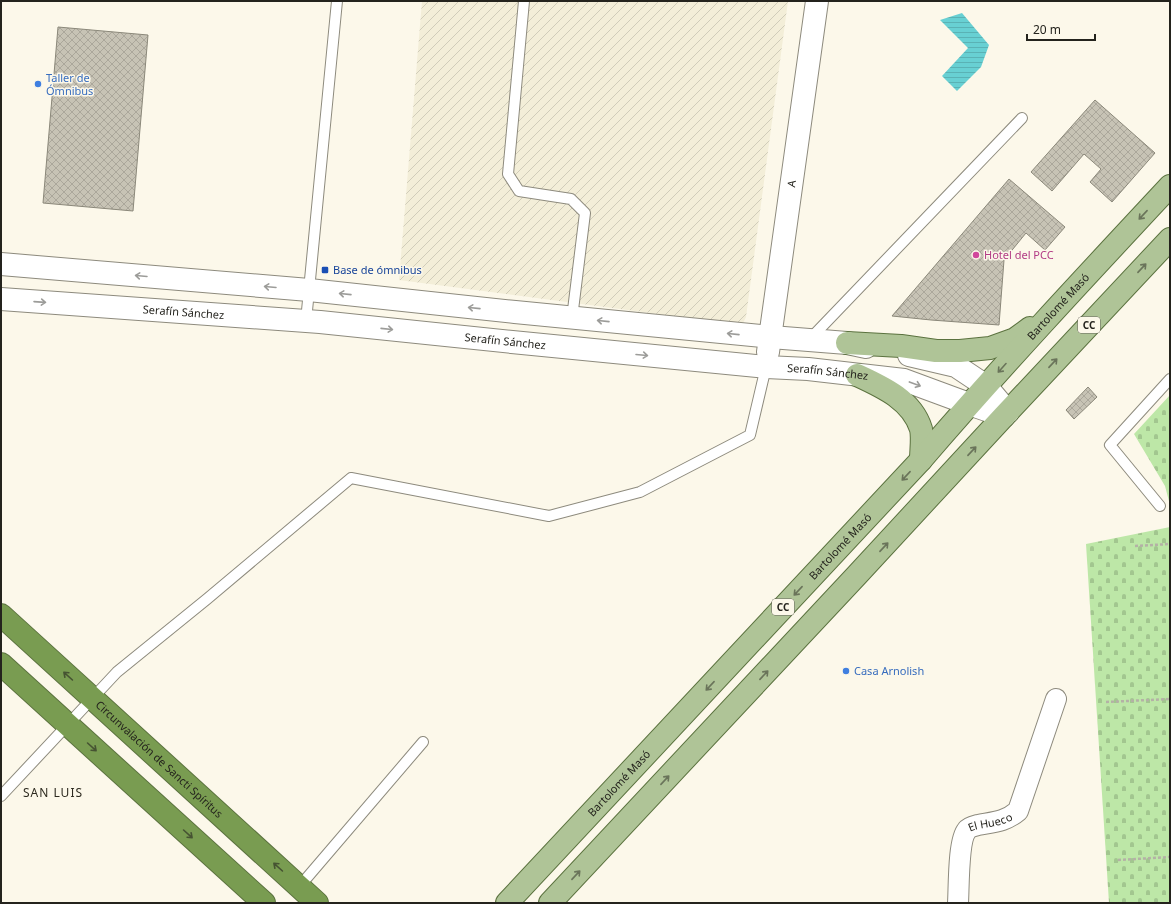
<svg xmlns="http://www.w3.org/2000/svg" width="1171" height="904" font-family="'Noto Sans',sans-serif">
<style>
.industrial{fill:url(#industrial-furrows)}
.cemetery{fill:url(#cemetery-stones)}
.water{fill:url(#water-rules)}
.building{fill:url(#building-cross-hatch);stroke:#8b887a}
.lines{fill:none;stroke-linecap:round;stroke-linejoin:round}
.lane-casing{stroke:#8d8a7d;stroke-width:12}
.street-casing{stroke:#8d8a7d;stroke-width:22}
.secondary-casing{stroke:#8d8a7d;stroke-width:24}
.primary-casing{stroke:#5b723f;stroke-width:24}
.highway-casing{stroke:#5b723f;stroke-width:24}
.path{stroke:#b4b1a6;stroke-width:2.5;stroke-dasharray:3 2;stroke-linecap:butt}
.lane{stroke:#fff;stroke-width:10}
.street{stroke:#fff;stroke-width:20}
.secondary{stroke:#fff;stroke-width:22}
.primary{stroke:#afc497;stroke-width:22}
.highway{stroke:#799c51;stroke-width:22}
.oneway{stroke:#6a745a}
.oneway2{stroke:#9c9c99}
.oneway3{stroke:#465332}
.shop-dot{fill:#3f7fe0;stroke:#fcf8ea;stroke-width:1.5}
.hotel-dot{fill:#d1479c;stroke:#fcf8ea;stroke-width:1.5}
.transit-dot{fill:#1a4fb4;stroke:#fcf8ea;stroke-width:1.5}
.labels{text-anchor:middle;stroke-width:3;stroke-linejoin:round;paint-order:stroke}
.shield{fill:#fcf8ea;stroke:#65635a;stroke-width:1}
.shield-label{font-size:10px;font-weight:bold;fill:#24231d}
.shop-label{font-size:11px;fill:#366cbe;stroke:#fcf8ea;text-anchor:start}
.street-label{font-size:11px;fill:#24231d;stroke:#fcf8ea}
.hotel-label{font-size:11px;fill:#b23c85;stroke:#fcf8ea;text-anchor:start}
.transit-label{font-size:11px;fill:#164399;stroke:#fcf8ea;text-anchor:start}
.neighbourhood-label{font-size:12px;letter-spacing:1px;fill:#2d2a1f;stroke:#fcf8ea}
</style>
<defs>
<pattern id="industrial-furrows" width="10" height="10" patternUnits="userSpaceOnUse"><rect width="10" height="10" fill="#f3eed8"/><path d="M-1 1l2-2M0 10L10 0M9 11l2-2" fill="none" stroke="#d0ccb9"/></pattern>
<pattern id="cemetery-stones" width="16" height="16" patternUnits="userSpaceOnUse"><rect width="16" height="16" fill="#bde7a7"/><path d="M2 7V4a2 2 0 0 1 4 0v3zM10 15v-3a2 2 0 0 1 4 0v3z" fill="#a2c68f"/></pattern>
<pattern id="water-rules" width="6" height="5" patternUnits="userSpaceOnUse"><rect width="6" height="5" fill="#68d0d3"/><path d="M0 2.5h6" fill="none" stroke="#5ab2b5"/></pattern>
<pattern id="building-cross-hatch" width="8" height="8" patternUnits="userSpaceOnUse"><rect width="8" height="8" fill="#c7c3b5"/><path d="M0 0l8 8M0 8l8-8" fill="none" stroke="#aba79b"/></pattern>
</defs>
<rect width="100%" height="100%" fill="#fcf8ea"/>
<path class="industrial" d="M422,1H788L746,317L742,325L399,280Z"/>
<g class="cemetery">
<path d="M1170,395V505L1165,486L1134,434Z"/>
<path d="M1170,527V903H1109L1086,544Z"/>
</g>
<path class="water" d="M962,13L989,45L981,67L957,91L942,76L968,48L940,20Z"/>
<g class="building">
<path d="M58,27L148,35L133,211L43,203Z"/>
<path d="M1095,100L1155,153L1112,202L1090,182L1101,169L1084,154L1052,191L1031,172Z"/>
<path d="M1009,179L1065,227L1045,250L1026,233L1004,260L999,325L931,320L892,316Z"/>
<path d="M1088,387L1097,397L1074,419L1066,410Z"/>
</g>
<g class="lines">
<defs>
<g id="lane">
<path d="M524,1L508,174L519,191L571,199L585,213L572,318"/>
<path d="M306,321L337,1"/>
<path d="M810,339L1022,118"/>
<path d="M1160,506L1110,445L1170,379"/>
<path d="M1,796L117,672L207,599L351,478L549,516L640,492L750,435L766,367"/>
<path d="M299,887L423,742"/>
</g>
<g id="street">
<path id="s1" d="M958,903C959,888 958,840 967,830C969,827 974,826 978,825C994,822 1005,822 1018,811L1056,699"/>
</g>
<g id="secondary">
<path d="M1,264L309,290L515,312L771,337L847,343L866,347"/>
<path id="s2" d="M1,299L320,322L512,342L766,367L808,369L904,380L969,404L1004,416"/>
<path id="s3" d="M768,352L817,1"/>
<path d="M909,355L956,366L986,386L1008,412"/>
</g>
<g id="primary">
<path d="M847,343L901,346L936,351H960L990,348L1015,339L1030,328"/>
<path d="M857,375C883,387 912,400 921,429C923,438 921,450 921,460"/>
<path id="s4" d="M507,903L921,460C1002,366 1086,276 1170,186"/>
<path d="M550,903L857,575L1004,416L1170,239"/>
</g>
<g id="highway">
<path id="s5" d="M1,615L317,903"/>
<path d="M1,664L264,903"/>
</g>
</defs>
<use href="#lane" class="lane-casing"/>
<use href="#street" class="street-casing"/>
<use href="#secondary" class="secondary-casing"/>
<use href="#primary" class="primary-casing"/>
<use href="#highway" class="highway-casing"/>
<g class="path">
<path d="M1135,546L1170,544"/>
<path d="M1106,702L1170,699"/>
<path d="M1118,860L1170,857"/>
</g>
<use href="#lane" class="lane"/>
<use href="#street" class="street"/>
<use href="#secondary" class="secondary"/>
<use href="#primary" class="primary"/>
<use href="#highway" class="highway"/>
</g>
<defs><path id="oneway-shaft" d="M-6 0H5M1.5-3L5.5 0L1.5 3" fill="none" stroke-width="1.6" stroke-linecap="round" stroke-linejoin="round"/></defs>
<g class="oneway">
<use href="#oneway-shaft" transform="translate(1143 215) rotate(133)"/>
<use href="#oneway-shaft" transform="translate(1142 268) rotate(-47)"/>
<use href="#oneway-shaft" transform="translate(1053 363) rotate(-47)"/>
<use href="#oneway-shaft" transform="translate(1002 368) rotate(132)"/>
<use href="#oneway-shaft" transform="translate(972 451) rotate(-47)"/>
<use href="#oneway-shaft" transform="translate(906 476) rotate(133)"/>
<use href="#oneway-shaft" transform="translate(884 547) rotate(-47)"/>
<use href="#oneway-shaft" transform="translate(798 591) rotate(133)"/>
<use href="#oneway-shaft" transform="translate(764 675) rotate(-47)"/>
<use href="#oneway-shaft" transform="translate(710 686) rotate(133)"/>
<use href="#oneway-shaft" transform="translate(665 780) rotate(-47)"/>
<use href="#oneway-shaft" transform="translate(576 875) rotate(-47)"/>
</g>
<g class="oneway2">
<use href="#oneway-shaft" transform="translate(141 276) rotate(-175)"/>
<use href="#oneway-shaft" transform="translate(270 287) rotate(-175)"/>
<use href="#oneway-shaft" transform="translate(345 294) rotate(-174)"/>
<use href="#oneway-shaft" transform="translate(40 302) rotate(4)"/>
<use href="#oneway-shaft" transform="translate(474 308) rotate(-174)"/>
<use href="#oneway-shaft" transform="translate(603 321) rotate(-174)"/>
<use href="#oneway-shaft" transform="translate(387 329) rotate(6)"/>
<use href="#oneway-shaft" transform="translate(733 334) rotate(-174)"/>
<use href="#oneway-shaft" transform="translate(642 355) rotate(5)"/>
<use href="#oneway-shaft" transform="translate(915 384) rotate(20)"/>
</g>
<g class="oneway3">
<use href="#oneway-shaft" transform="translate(68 676) rotate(-138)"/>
<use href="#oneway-shaft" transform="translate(92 747) rotate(42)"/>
<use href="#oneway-shaft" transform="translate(188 834) rotate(42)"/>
<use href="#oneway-shaft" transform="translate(278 867) rotate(-138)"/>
</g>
<g class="shop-dot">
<circle cx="38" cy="84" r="4"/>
<circle cx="846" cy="671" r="4"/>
</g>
<circle class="hotel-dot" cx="976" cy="255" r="4"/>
<rect class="transit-dot" x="321" y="266" width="8" height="8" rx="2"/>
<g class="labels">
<g class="shield">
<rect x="1078" y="317" width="22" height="16" rx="3"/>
<rect x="772" y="599" width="22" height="16" rx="3"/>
</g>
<g class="shield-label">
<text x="1089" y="329">CC</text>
<text x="783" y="611">CC</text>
</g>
<g class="shop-label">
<text x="46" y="82">Taller de<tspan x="46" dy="13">Ómnibus</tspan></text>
<text x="854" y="675">Casa Arnolish</text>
</g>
<g class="street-label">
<text dy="4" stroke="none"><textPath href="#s3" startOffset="170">A</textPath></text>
<text dy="4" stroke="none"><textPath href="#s4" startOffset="812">Bartolomé Masó</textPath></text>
<text dy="4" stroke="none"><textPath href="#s2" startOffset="183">Serafín Sánchez</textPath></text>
<text dy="4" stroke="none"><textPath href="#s2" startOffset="506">Serafín Sánchez</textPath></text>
<text dy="4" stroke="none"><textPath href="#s2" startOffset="830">Serafín Sánchez</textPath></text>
<text dy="4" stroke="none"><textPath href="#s4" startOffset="488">Bartolomé Masó</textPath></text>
<text dy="4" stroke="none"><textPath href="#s5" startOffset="214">Circunvalación de Sancti Spíritus</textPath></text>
<text dy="4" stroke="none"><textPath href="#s4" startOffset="164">Bartolomé Masó</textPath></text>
<text dy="4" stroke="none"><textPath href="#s1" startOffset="99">El Hueco</textPath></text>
</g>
<g class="hotel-label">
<text x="984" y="259">Hotel del PCC</text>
</g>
<g class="transit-label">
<text x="333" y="274">Base de ómnibus</text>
</g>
<g class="neighbourhood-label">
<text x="53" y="797">SAN LUIS</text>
</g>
</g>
<rect width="1171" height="904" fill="none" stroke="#24231d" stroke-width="4"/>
<path d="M1027 34v6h68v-6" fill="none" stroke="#24231d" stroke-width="2"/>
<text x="1033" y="34" font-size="12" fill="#24231d" stroke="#fcf8ea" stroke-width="3" paint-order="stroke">20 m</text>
</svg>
